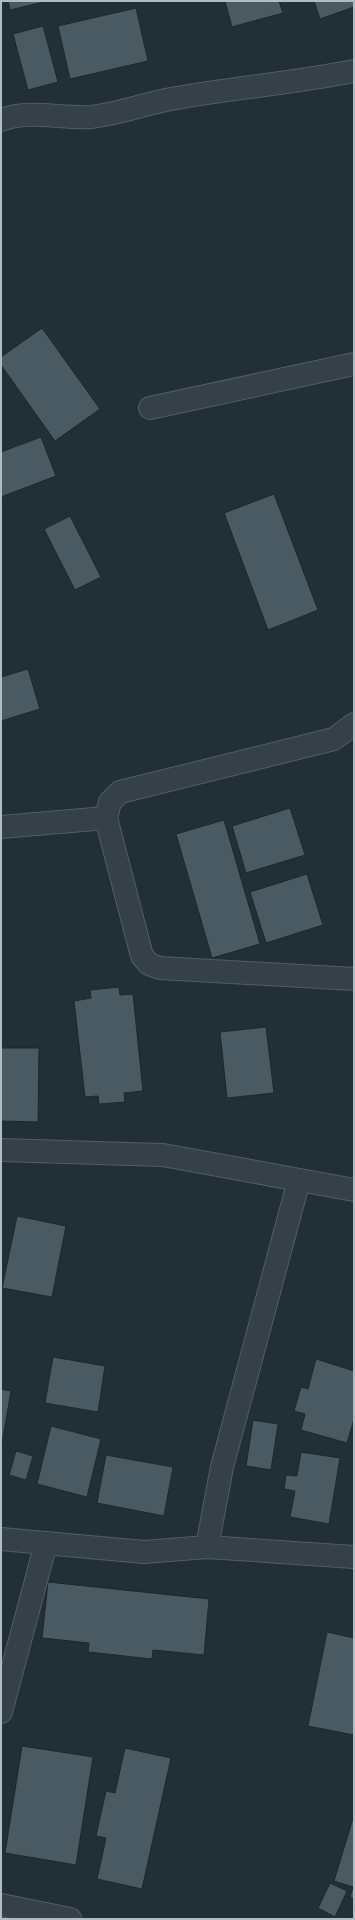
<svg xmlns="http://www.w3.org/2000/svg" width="355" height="1920" font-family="Quicksand,sans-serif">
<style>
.building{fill:#4a5a63;stroke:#1c272e}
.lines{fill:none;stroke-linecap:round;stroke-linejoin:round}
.minor-casing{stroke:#525e65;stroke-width:24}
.minor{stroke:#354048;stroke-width:22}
</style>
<rect width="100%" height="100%" fill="#212f37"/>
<g class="building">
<path d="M8,1H48L10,10Z"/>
<path d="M225,1H279L283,13L232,27Z"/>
<path d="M314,1H354V7L320,19Z"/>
<path d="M136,8L148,61L70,79L58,26Z"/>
<path d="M43,26L58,82L28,90L13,34Z"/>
<path d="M42,328L100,409L55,441L1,365V357Z"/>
<path d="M41,437L56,476L1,497V452Z"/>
<path d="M274,494L318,610L268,630L224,513Z"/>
<path d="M70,516L101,577L75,590L44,529Z"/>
<path d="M28,669L40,709L1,721V677Z"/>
<path d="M290,808L305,855L246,873L232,826Z"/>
<path d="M224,820L260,944L212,958L176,834Z"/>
<path d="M307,874L323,925L266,943L250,892Z"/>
<path d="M119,987L120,995L133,994L143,1091L124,1093L125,1102L99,1104L98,1096L85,1097L74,1001L91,998L90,990Z"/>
<path d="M266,1027L274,1093L227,1098L220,1032Z"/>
<path d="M1,1048H39L38,1122L1,1121Z"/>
<path d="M17,1216L66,1226L52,1297L2,1288Z"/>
<path d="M53,1357L105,1366L98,1412L45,1403Z"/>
<path d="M316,1359L354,1371V1419L347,1443L301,1430L305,1414L294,1411L301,1387L308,1389Z"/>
<path d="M1,1389L11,1391L1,1449Z"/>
<path d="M253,1420L278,1424L271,1470L246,1466Z"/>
<path d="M51,1426L101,1439L87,1497L37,1484Z"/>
<path d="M16,1451L33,1456L26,1480L9,1475Z"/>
<path d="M301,1452L340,1458L329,1524L290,1517L295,1491L284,1489L286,1475L297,1476Z"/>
<path d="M106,1455L173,1467L164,1516L97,1503Z"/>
<path d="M48,1582L209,1599L204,1655L153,1650L152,1659L88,1652L89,1643L42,1638Z"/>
<path d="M327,1632L354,1638V1735L308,1726Z"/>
<path d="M22,1746L93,1757L76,1865L5,1853Z"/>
<path d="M125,1748L171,1758L142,1889L97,1879L106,1838L96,1836L106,1791L115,1793Z"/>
<path d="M354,1815V1899L350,1897L353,1887L334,1881Z"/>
<path d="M330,1883L347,1891L335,1917L318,1908Z"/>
</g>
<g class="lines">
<defs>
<g id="minor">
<path d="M1,120C30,109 62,119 91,117C119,114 144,104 171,99C232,88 293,83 354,71"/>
<path d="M150,408L354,364"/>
<path d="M354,724L334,739L120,792L110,802L106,818L142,956L149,964L160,968L354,979"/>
<path d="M1,827L106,818"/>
<path d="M1,1150L163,1155L354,1190"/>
<path d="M1,1539L144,1552L207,1547L354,1557"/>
<path d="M207,1547L222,1467L299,1180"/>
<path d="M1,1712L46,1543"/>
<path d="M1,1905L70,1919"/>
</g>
</defs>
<use href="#minor" class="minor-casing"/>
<use href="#minor" class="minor"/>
</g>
<rect width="355" height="1920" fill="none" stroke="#afbcc4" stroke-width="4"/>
</svg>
